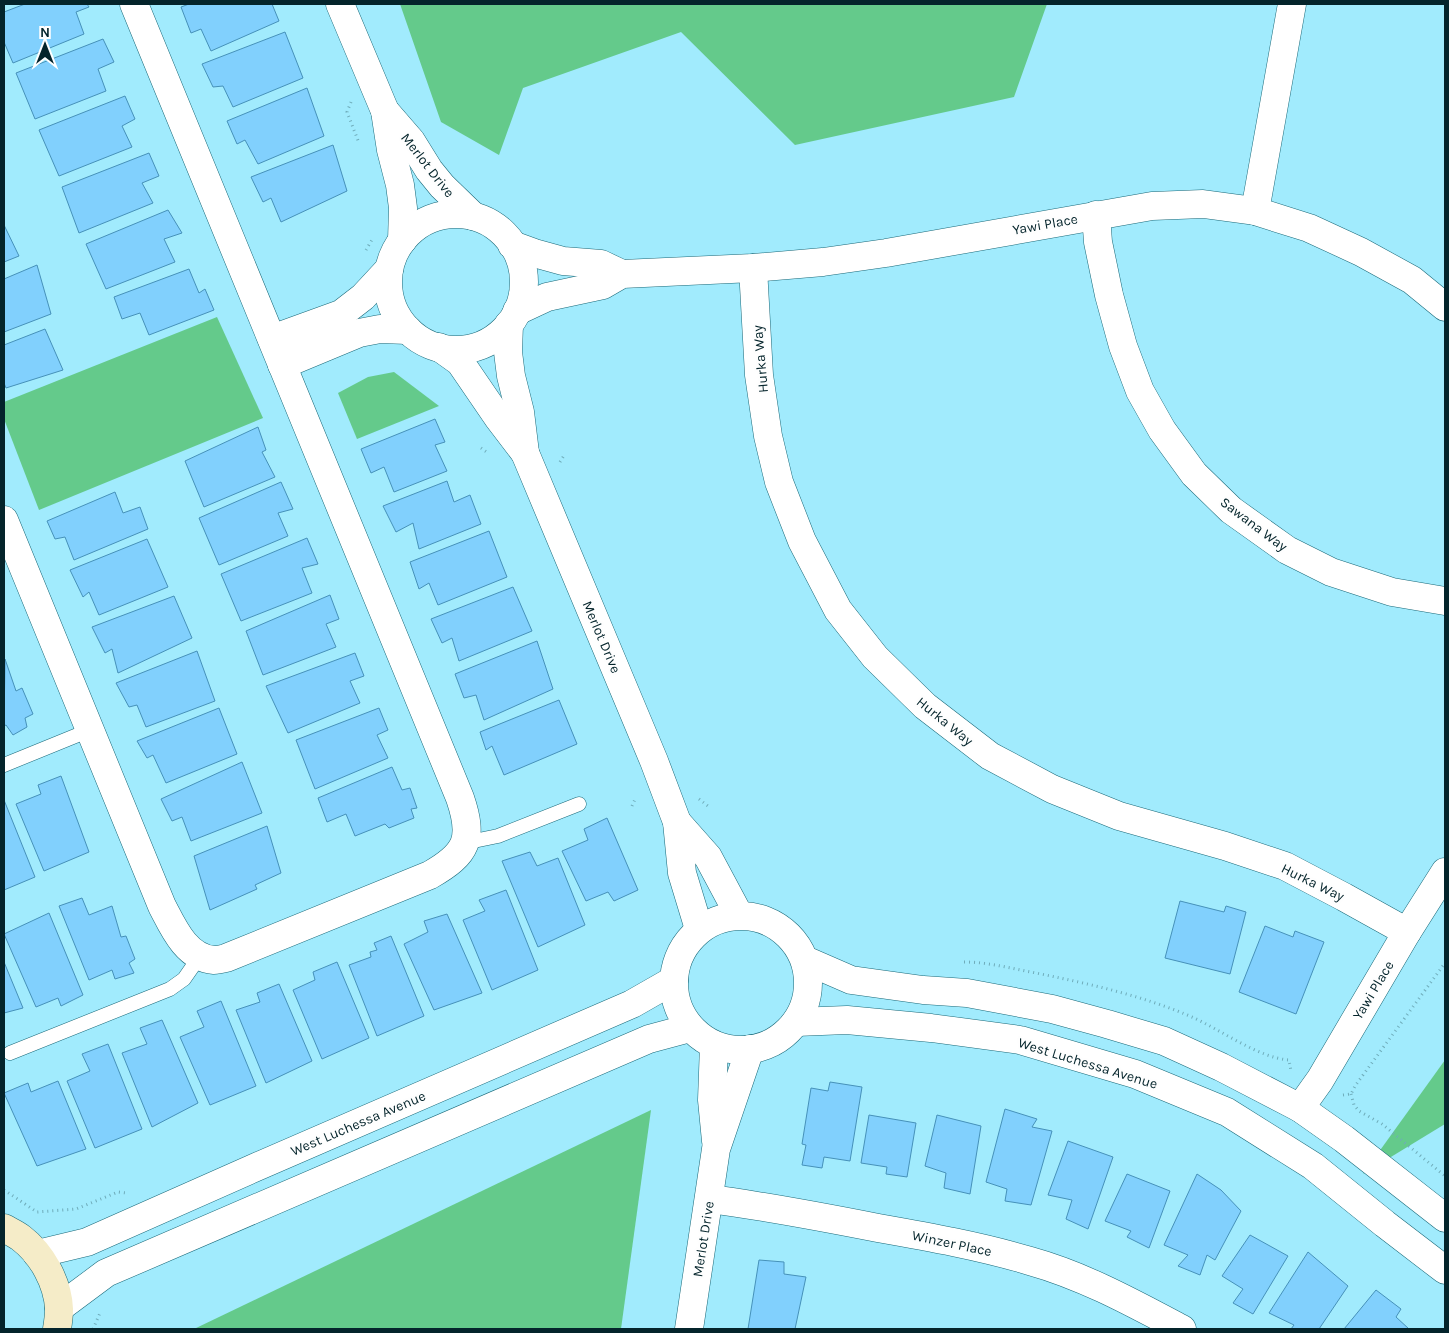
<svg xmlns="http://www.w3.org/2000/svg" width="1449" height="1333" font-family="Karla,sans-serif">
<style>
.green{fill:#64ca8b}
.building{fill:#81d0fd;stroke:#4691b9}
.lines{fill:none;stroke-linecap:round;stroke-linejoin:round}
.service-casing{stroke:#1a6979;stroke-width:15}
.minor-casing{stroke:#1a6979;stroke-width:29}
.secondary-casing{stroke:#1a6979;stroke-width:29}
.path{stroke:#6facba;stroke-width:3;stroke-dasharray:1 4;stroke-linecap:butt}
.service{stroke:#fff;stroke-width:14}
.minor{stroke:#fff;stroke-width:28}
.secondary{stroke:#f5ecc8;stroke-width:28}
.labels{text-anchor:middle;stroke-width:5;stroke-linejoin:round;paint-order:stroke}
.street-label{font-size:14px;fill:#04242b;stroke:#fefefe}
</style>
<rect width="100%" height="100%" fill="#a1ebfd"/>
<g class="green">
<path d="M400,4H1047L1014,97L795,145L681,32L523,88L499,155L441,122Z"/>
<path d="M217,317L263,418L39,510L4,419V402Z"/>
<path d="M394,372L439,406L357,439L338,393L368,377Z"/>
<path d="M1445,1060V1124L1363,1174Z"/>
<path d="M651,1110L621,1329H194Z"/>
</g>
<g class="building">
<path d="M25,4H87L89,7L76,12L84,34L13,63L4,42V12Z"/>
<path d="M189,4H272L279,21L211,51L201,29L191,33L181,7Z"/>
<path d="M285,32L303,78L233,107L223,86L213,87L202,64Z"/>
<path d="M103,39L114,62L98,69L106,91L35,119L16,73Z"/>
<path d="M307,88L324,136L258,164L245,140L237,144L227,121Z"/>
<path d="M125,96L135,119L122,126L132,147L59,176L39,130Z"/>
<path d="M333,145L347,191L281,222L271,198L263,202L251,177Z"/>
<path d="M149,153L159,176L142,183L153,203L79,233L62,187Z"/>
<path d="M168,210L182,233L164,239L175,262L106,289L86,244Z"/>
<path d="M4,225L19,256L4,262Z"/>
<path d="M37,265L51,314L4,332V279Z"/>
<path d="M189,269L199,293L205,289L214,310L149,335L140,313L122,319L114,297Z"/>
<path d="M45,329L63,370L6,388L4,383V345Z"/>
<path d="M435,419L445,442L435,445L447,471L394,492L384,467L371,473L361,449Z"/>
<path d="M258,427L266,450L262,452L275,477L204,507L185,461Z"/>
<path d="M447,481L454,502L470,495L481,524L419,549L413,523L396,532L383,506Z"/>
<path d="M281,482L293,509L278,513L288,536L219,565L199,518Z"/>
<path d="M115,492L123,513L140,507L148,529L74,560L65,537L55,539L47,521Z"/>
<path d="M489,531L507,577L438,605L429,583L419,589L410,562Z"/>
<path d="M307,538L318,564L302,568L312,593L241,621L221,574Z"/>
<path d="M147,539L168,587L99,615L89,592L83,597L70,570Z"/>
<path d="M513,587L532,631L459,661L452,638L442,643L431,619Z"/>
<path d="M330,595L339,619L326,624L336,647L263,675L246,631Z"/>
<path d="M174,596L192,638L118,673L112,649L105,653L92,627Z"/>
<path d="M537,641L553,689L484,720L476,695L464,698L455,674Z"/>
<path d="M197,651L215,701L146,727L137,705L129,707L116,683Z"/>
<path d="M355,653L364,676L350,681L360,703L288,733L266,686Z"/>
<path d="M5,659L16,691L22,688L33,714L25,718L27,727L13,735L6,725L4,726Z"/>
<path d="M559,700L577,744L504,775L492,746L486,750L480,732Z"/>
<path d="M219,708L237,754L166,783L153,755L147,758L137,741Z"/>
<path d="M379,708L388,730L377,735L388,758L315,789L296,740Z"/>
<path d="M242,762L262,813L191,841L182,817L172,821L161,799Z"/>
<path d="M392,767L402,790L410,788L417,808L411,809L414,818L389,828L385,824L355,836L346,814L327,822L318,798Z"/>
<path d="M61,776L89,852L44,871L16,804L41,794L38,785Z"/>
<path d="M4,800L35,877L4,890Z"/>
<path d="M607,818L638,890L614,901L608,892L586,901L562,851L588,840L584,829Z"/>
<path d="M267,826L281,873L255,885L257,889L210,910L194,856Z"/>
<path d="M530,852L537,866L558,858L585,925L538,947L502,861Z"/>
<path d="M506,890L538,970L492,990L463,920L485,911L479,900Z"/>
<path d="M82,898L89,915L112,906L121,937L126,936L135,959L129,963L134,973L115,979L112,970L89,980L59,906Z"/>
<path d="M1180,901L1224,912L1226,906L1246,912L1230,974L1165,958Z"/>
<path d="M49,913L83,995L61,1006L58,998L36,1007L4,934Z"/>
<path d="M447,914L482,993L434,1010L404,944L428,932L424,921Z"/>
<path d="M1265,926L1293,937L1295,931L1324,942L1296,1014L1239,992Z"/>
<path d="M391,936L424,1016L377,1036L349,965L371,957L370,952L377,950L374,943Z"/>
<path d="M4,962L23,1008L4,1013Z"/>
<path d="M337,962L369,1038L322,1059L293,990L315,980L313,972Z"/>
<path d="M279,984L312,1061L266,1083L236,1010L260,1002L257,993Z"/>
<path d="M221,1001L256,1086L210,1105L180,1037L204,1027L197,1011Z"/>
<path d="M162,1020L198,1103L152,1127L122,1053L147,1044L140,1028Z"/>
<path d="M108,1044L142,1129L95,1148L67,1081L90,1071L82,1054Z"/>
<path d="M58,1081L86,1149L37,1166L4,1093L28,1083L31,1092Z"/>
<path d="M830,1082L862,1087L850,1161L824,1157L822,1168L802,1165L806,1145L802,1144L811,1088L828,1091Z"/>
<path d="M1005,1109L1037,1119L1032,1127L1052,1131L1031,1205L1005,1201L1007,1189L986,1182Z"/>
<path d="M869,1115L916,1123L907,1177L886,1174L887,1167L861,1163Z"/>
<path d="M937,1115L981,1126L970,1194L944,1188L946,1173L925,1166Z"/>
<path d="M1068,1141L1113,1157L1088,1229L1066,1219L1072,1200L1048,1195Z"/>
<path d="M1127,1174L1170,1191L1149,1248L1127,1237L1131,1231L1105,1221Z"/>
<path d="M1197,1174L1221,1190L1241,1211L1215,1260L1207,1255L1200,1275L1178,1266L1188,1255L1164,1245Z"/>
<path d="M1250,1235L1288,1256L1253,1314L1233,1303L1243,1289L1222,1276Z"/>
<path d="M1308,1252L1348,1286L1319,1329H1291L1294,1325L1269,1313Z"/>
<path d="M759,1260L784,1262V1274L806,1277L795,1329H748Z"/>
<path d="M1376,1290L1401,1309L1396,1317L1409,1329H1344Z"/>
</g>
<g class="lines">
<defs>
<g id="service">
<path d="M4,765L90,730"/>
<path d="M464,843L498,836L579,804"/>
<path d="M10,1053L170,989L184,979L200,956"/>
</g>
<g id="minor">
<path d="M340,4L385,111L391,150L400,185L403,208L402,241"/>
<path d="M385,111L411,141L429,170L442,186L473,216"/>
<path d="M1255,211L1292,4"/>
<circle cx="456" cy="282" r="68"/>
<path d="M1096,215L1098,242L1109,295L1123,346L1140,391L1162,430L1194,474L1231,510L1287,550L1331,572L1392,592L1445,601"/>
<path d="M512,245L534,253L563,261L601,264L622,274"/>
<path d="M753,268L759,375L768,436L779,482L802,541L838,610L875,657L925,706L990,756L1052,789L1119,816L1225,846L1285,866L1344,897L1407,932"/>
<path d="M517,311L547,297L603,285L622,274L753,268L823,262L886,253L1152,206L1203,204L1255,211L1309,228L1361,252L1412,280L1445,307"/>
<path d="M509,324L508,352L511,376L520,412L525,453"/>
<path d="M272,339L341,314L363,297L389,269"/>
<path d="M439,347L460,362L499,419L525,453L654,761L677,822L682,873L699,929"/>
<path d="M282,365L359,333L380,329L408,330"/>
<path d="M4,520L162,906C173,927 186,958 214,960C218,960 222,959 226,958L430,875C467,854 474,839 460,798L134,4"/>
<path d="M677,822L708,857L739,915"/>
<circle cx="741" cy="983" r="67"/>
<path d="M805,960L851,980L923,990L967,993L1052,1009L1107,1024L1164,1041L1221,1067L1300,1108L1344,1139L1445,1218"/>
<path d="M796,1022L847,1020L931,1028L1020,1040L1135,1074L1227,1112L1313,1166L1385,1224L1445,1270"/>
<path d="M714,1045L712,1100L716,1141"/>
<path d="M1300,1108L1320,1080L1407,932L1445,872"/>
<path d="M709,1199C766,1206 822,1217 878,1228C929,1237 980,1246 1030,1261C1084,1276 1133,1303 1182,1329"/>
<path d="M37,1254L87,1242L254,1168L632,1004L674,980"/>
<path d="M59,1308L106,1273L649,1039L690,1028"/>
<path d="M689,1329L716,1149L750,1049"/>
</g>
<path id="secondary" d="M4,1228C9,1231 16,1234 21,1238C42,1254 58,1283 59,1309C59,1316 58,1323 57,1329"/>
</defs>
<use href="#service" class="service-casing"/>
<use href="#minor" class="minor-casing"/>
<use href="#secondary" class="secondary-casing"/>
<g class="path">
<path d="M351,102L347,112L359,143"/>
<path d="M366,250L373,238"/>
<path d="M481,448L488,453"/>
<path d="M560,462L565,454"/>
<path d="M699,799L708,806"/>
<path d="M632,806L636,797"/>
<path d="M964,962C987,962 1009,968 1031,972C1086,983 1141,995 1192,1017C1221,1030 1259,1058 1289,1060L1291,1071"/>
<path d="M1351,1094L1354,1105L1359,1111L1382,1124L1445,1176"/>
<path d="M1343,1095L1351,1094L1355,1086L1445,963"/>
<path d="M4,1190L37,1212L76,1209L118,1192L126,1193"/>
<path d="M93,1329L100,1313"/>
</g>
<use href="#service" class="service"/>
<use href="#minor" class="minor"/>
<use href="#secondary" class="secondary"/>
</g>
<g class="labels">
<g class="street-label">
<text transform="translate(428 165) rotate(52)" y="5">Merlot Drive</text>
<text transform="translate(1045 224) rotate(-10)" y="5">Yawi Place</text>
<text transform="translate(760 359) rotate(-95)" y="5">Hurka Way</text>
<text transform="translate(1254 524) rotate(37)" y="5">Sawana Way</text>
<text transform="translate(602 637) rotate(67)" y="5">Merlot Drive</text>
<text transform="translate(945 721) rotate(39)" y="5">Hurka Way</text>
<text transform="translate(1313 882) rotate(26)" y="5">Hurka Way</text>
<text transform="translate(1373 990) rotate(-59)" y="5">Yawi Place</text>
<text transform="translate(1088 1063) rotate(17)" y="5">West Luchessa Avenue</text>
<text transform="translate(358 1123) rotate(-23)" y="5">West Luchessa Avenue</text>
<text transform="translate(703 1239) rotate(-81)" y="5">Merlot Drive</text>
<text transform="translate(952 1243) rotate(12)" y="5">Winzer Place</text>
</g>
</g>
<rect width="1449" height="1333" fill="none" stroke="#04242b" stroke-width="10"/>
<g transform="translate(45 45)" stroke="#fefefe" stroke-width="4" paint-order="stroke">
<path d="M0-4L9 19L0 12L-9 19Z" fill="#04242b"/>
<text y="-8" font-size="14" font-weight="bold" text-anchor="middle" fill="#04242b">N</text>
</g>
</svg>
